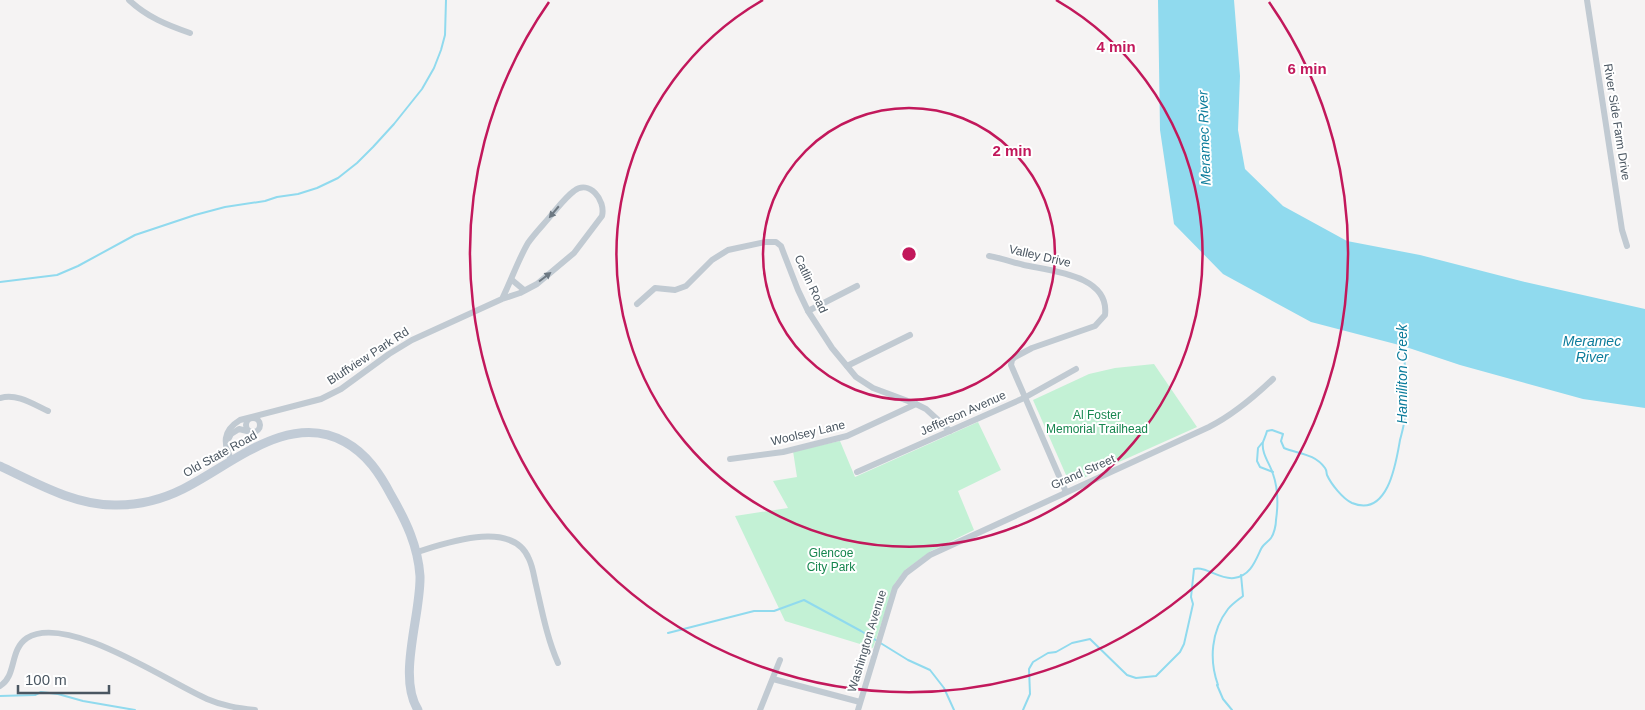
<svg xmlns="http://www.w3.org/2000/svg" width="1645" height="710" font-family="Arial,sans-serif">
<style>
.green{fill:#c3f1d5}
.water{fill:#90daee}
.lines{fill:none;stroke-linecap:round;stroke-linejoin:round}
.stream{stroke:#90daee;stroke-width:2}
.street{stroke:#c1cad2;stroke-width:6}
.secondary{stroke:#c1cbd6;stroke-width:9}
.oneway{fill:#6e7983}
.ring{fill:none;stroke:#c2185b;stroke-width:2.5}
.labels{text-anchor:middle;stroke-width:4;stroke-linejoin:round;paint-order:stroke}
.street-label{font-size:12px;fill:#4a5661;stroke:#fff}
.park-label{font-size:12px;fill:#17864f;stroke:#fff}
.water-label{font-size:14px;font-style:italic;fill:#0c7c9b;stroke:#fff}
.centre{fill:#c2185b;stroke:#fff;stroke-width:2.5}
.ring-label{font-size:15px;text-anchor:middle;font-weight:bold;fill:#c2185b;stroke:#fff;stroke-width:4;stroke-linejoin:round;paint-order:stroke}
</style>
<rect width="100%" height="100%" fill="#f5f3f3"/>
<g class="green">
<path d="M1154,364L1197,427L1070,484L1033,400L1089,374L1115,368Z"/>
<path d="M978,422L1001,470L958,491L974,530L931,551L905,570L895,583L873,648L785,621L735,516L788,508L773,481L797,477L793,451L840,441L855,477Z"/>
</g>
<path class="water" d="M1158,0H1234L1240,76L1238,130L1245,169L1283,206L1347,241L1420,255L1521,281L1645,309V408L1583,399L1460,365L1403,346L1311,322L1223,274L1174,224L1160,130Z"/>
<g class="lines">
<g class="stream">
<path d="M0,282L57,275L78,266L135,235L195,215L225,207L265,201L277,197L298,194L317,188L338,178L357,163L373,147L394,124L422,89L434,68L441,50L445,35L446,0"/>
<path d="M1262,443L1258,448L1257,461L1260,467L1273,472"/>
<path d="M668,633L754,611H774L804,600L861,631L908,660L930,670L944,688L954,710"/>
<path d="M0,696L35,695L41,692L58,694L83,701L135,710"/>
<path d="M1023,710L1030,694L1029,669L1033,662L1048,653L1056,652L1072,643L1090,639L1127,675L1136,678L1156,676L1180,652L1184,644L1193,604L1191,597L1194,569C1207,566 1219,580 1234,578C1250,576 1255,562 1261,549C1263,544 1268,542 1271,538C1274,534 1276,525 1276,520C1278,506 1278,488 1273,474C1270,464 1261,453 1263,442C1264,439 1266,435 1267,431L1272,430L1283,434L1281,441L1284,448C1298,454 1314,453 1325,468C1327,471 1326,471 1327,475C1331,484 1343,499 1352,503C1388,518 1396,463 1400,440C1402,432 1405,423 1405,414C1406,391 1405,368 1404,345"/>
<path d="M1232,710L1223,699L1217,685H1218C1209,660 1211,631 1228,609C1232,604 1238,600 1243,596L1241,575"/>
</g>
<g class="street">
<path d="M129,0C147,17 167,25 190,33"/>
<path d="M1587,0L1622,230L1627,246"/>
<path d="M989,256C1001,258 1012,262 1024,265C1051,271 1110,275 1105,315L1095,326L1032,348L1015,357L1012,360L1011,365L1066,492"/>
<path d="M512,280L524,290"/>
<path d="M637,304L655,288L675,290L686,286L712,260L728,250L765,242H776L781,246L784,254L798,290L808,311L832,348L856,377L873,388L916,404L926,409L950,431"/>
<path d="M808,311L857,286"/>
<path d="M847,366L910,335"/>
<path d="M0,398C17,393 33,404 48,411"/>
<circle cx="253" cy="425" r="7"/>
<path d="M229,438L231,434L239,429L247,431"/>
<path d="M730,459L783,452L847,436L916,404"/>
<path d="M232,461C223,444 222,431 240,420L321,399L341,389L389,354L412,340L502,299L520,293L537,284L574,253L602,216C606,200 589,179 574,191C566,197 559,206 553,213C545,223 535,233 528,243C518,260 511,281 502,299"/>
<path d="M857,472L1024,398L1076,369"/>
<path d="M417,552C446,543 513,519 529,559C533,567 534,577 536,585C542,611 547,638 558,663"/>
<path d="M773,679L860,702"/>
<path d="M0,686C17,676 9,650 27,638C67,613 168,682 207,699C223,706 238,708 255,710"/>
<path d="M760,710L780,660"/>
<path d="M858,710L895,588L906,573L930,555L1209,427C1233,415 1253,398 1273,379"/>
</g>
<path class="secondary" d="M0,466C36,483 76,506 117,505C140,505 163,499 183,489C230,466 289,410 345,442C367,454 380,474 391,495C406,521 418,546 420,576C421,615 397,677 418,710"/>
</g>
<defs><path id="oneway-solid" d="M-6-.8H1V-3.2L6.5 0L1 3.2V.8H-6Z" transform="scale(1.25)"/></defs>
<g class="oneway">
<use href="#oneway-solid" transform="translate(554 212) rotate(130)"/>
<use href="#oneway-solid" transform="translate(545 277) rotate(-37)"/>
</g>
<g class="ring">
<circle cx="909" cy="254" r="146"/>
<path d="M1056 0A293 293 0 1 1 763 0"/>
<path d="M1269 2A439 439 0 1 1 549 2"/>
</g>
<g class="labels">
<g class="street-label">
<text transform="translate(1617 122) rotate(81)" y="4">River Side Farm Drive</text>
<text transform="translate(1040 256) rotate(13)" y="4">Valley Drive</text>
<text transform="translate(811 284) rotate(65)" y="4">Catlin Road</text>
<text transform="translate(368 356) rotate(-33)" y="4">Bluffview Park Rd</text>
<text transform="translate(963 413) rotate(-24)" y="4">Jefferson Avenue</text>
<text transform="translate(808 433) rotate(-13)" y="4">Woolsey Lane</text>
<text transform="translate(220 454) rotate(-29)" y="4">Old State Road</text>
<text transform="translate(1083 472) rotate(-24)" y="4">Grand Street</text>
<text transform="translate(867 641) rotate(-73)" y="4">Washington Avenue</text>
</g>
<g class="park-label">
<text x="1097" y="419">Al Foster<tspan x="1097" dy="14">Memorial Trailhead</tspan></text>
<text x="831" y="557">Glencoe<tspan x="831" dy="14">City Park</tspan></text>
</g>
<g class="water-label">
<text transform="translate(1204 138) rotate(-92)" y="5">Meramec River</text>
<text x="1592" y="346">Meramec<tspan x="1592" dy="16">River</tspan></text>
<text transform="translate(1402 374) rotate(-90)" y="5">Hamiliton Creek</text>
</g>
</g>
<circle cx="909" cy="254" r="8" class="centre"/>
<g class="ring-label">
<text x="1116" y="52">4 min</text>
<text x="1307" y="74">6 min</text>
<text x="1012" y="156">2 min</text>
</g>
<path d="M18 685v8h91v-8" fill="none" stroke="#4a5661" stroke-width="2.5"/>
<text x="25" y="685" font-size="15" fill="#4a5661" stroke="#ffffff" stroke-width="4" paint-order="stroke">100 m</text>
</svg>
